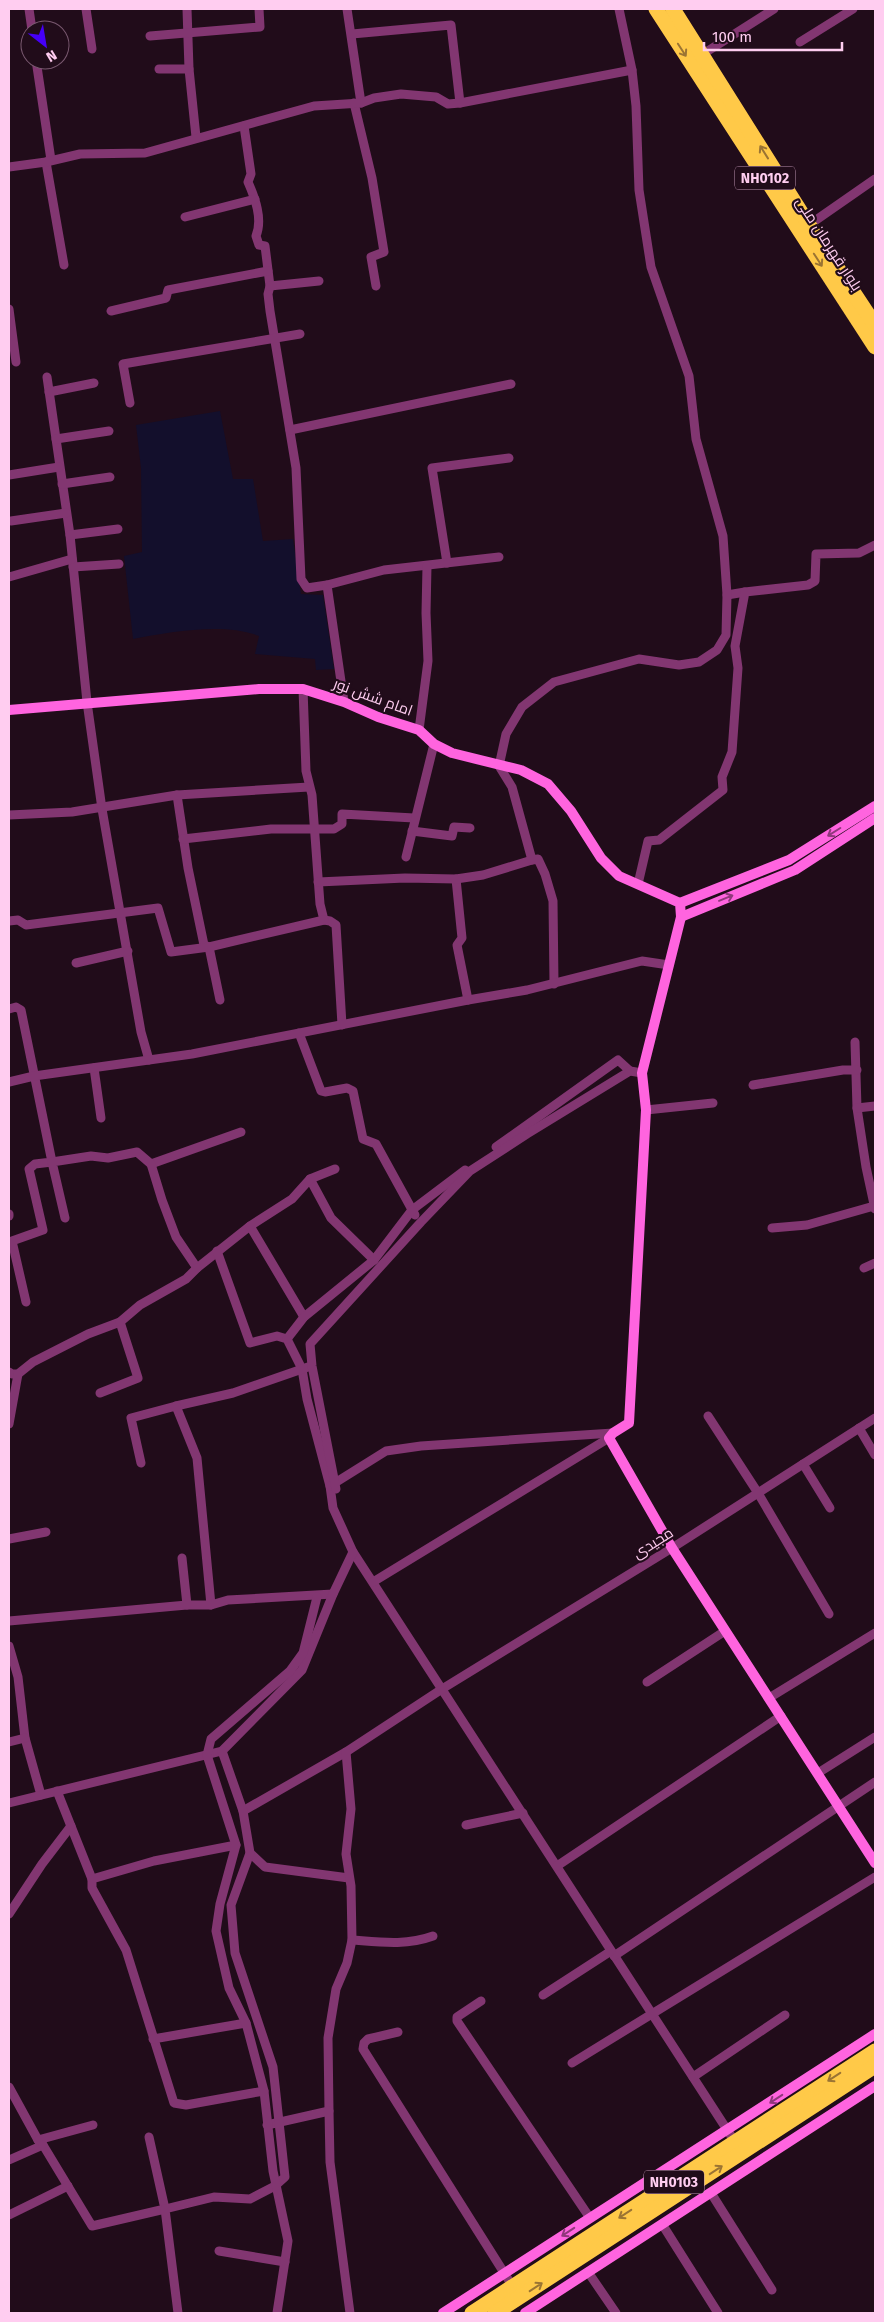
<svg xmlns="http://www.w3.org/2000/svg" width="884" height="2322" font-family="'Fira Sans',Cairo,sans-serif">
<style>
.green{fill:#130f2c}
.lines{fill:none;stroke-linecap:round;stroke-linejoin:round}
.street{stroke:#823671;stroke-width:9}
.secondary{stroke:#ff64df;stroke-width:10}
.highway{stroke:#ffc948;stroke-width:15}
.oneway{stroke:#9b7433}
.oneway2{stroke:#90387c}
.labels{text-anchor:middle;stroke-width:4.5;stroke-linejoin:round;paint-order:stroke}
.shield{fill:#210c1a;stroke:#bc93b0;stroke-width:1}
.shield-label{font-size:14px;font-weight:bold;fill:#ffcdf0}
.street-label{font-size:15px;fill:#ffcdf0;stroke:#210c1a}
</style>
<rect width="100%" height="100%" fill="#210c1a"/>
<path class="green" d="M220,411L233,479H253L263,541L293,539L301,594L323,595L334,669L316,670L315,659L255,654L259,636C225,622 169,632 133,639L124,556L142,552L141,468L136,425Z"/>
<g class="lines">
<g class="street">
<path d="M29,9L32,30"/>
<path d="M86,9L92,49"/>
<path d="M187,9L189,69L196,137"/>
<path d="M347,9L361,103"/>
<path d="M352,34L451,25L460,103"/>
<path d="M150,36L260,27L259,9"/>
<path d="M800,42L853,9"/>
<path d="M703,54L774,9"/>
<path d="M36,60L51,160"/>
<path d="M159,69H189"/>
<path d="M354,103L372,178L384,252L371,257L376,286"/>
<path d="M244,126L251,174L248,182C255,198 263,219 256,236L259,245L265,246L270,286L268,294L270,311L296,468L301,579L307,588L327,585L344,702"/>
<path d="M46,162L64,265"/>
<path d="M9,167L46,162L80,154L145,153L314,106L361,103L374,98L401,94L436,97L448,104L460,103L632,70"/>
<path d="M185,217L255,199"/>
<path d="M806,227L875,179"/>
<path d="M270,286L319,281"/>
<path d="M9,309L16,362"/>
<path d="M111,311L166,298L168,290L268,271"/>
<path d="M47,377L70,535L87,702L102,809L141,1032L149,1060"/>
<path d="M49,392L94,383"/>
<path d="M130,403L123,364L300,334"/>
<path d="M290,430L511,384"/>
<path d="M56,439L109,431"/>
<path d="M9,475L59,467"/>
<path d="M62,484L110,477"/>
<path d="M11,521L66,513"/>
<path d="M70,535L118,529"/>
<path d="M447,563L432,468L509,458"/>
<path d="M73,567L119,564"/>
<path d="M9,577L72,559"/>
<path d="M327,585L384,570L499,557"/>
<path d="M727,595L745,592"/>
<path d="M303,689L306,771L312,795L320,904L324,920L330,921L336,925L342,1025"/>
<path d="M419,730L428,661L426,613L427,566"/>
<path d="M177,795L188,868L204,945L209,947L220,1000"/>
<path d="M9,815L72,812L177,795L309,787"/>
<path d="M412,831L452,836L454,827L470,828"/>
<path d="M183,839L271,829H334L342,824V814L414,818"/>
<path d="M406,857L434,744"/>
<path d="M456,879L462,938L457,945L468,1000"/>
<path d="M318,882L405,878L456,879L483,875L532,860"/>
<path d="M638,884L648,841L659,840L723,790L722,777L732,752L738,668L735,646L745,592L808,585L815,581L816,554L859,553L875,545"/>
<path d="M9,921L18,920L26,925L158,908L171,952L209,947L324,920"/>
<path d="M76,963L128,951"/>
<path d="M554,984L553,901L545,874L538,859L532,860L512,787L499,766L506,734L522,707L554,682L639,659L679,665L699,662L717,650L726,635L727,595L723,536L696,439L689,376L651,267L639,190L636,106L632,70L619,9"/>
<path d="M9,1009L16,1007L21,1010L52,1162L35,1164L29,1169L43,1230L12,1241L26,1302"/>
<path d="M299,1033L321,1091L325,1092L347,1088L353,1091L363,1139L376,1144L415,1215"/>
<path d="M855,1042L857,1108L866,1167L875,1209"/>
<path d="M94,1068L101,1118"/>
<path d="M9,1082L34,1076L192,1054L468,1000L527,990L642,961L669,965"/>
<path d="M753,1085L843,1070H857"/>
<path d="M857,1108L875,1106"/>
<path d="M646,1110L713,1103"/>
<path d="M496,1147L618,1060L630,1071"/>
<path d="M151,1164L241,1132"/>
<path d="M310,1179L331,1218L374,1260"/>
<path d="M9,1214V1216"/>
<path d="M65,1218L52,1162L91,1156L108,1158L137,1152L151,1164L162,1200L176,1237L197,1268L250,1226"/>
<path d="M772,1228L807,1225L874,1206"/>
<path d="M217,1251L250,1343L277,1336L287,1339L302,1369L307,1399L330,1486L333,1508L353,1552L735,2142"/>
<path d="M864,1268L875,1263"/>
<path d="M304,1317L250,1226L292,1199L310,1179L335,1169"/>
<path d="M287,1339L304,1317L374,1260L412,1210L465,1170"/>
<path d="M9,1372L12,1374H18L33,1362L88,1334L120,1322L140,1305L186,1279L197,1268"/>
<path d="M100,1393L138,1378L120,1322"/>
<path d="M176,1406L233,1393L308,1367"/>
<path d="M708,1416L758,1493L829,1614"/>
<path d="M9,1424L18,1374"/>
<path d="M859,1428L875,1455"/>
<path d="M141,1463L131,1418L176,1406L197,1458L211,1605"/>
<path d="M803,1464L830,1508"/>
<path d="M330,1486L386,1451L421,1446L613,1433"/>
<path d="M336,1489L312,1366L310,1344L421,1222L470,1171L527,1134L630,1071L642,1073"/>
<path d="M9,1539L46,1532"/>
<path d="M182,1558L187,1605"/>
<path d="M373,1582L609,1438"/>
<path d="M9,1621L187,1605H211L228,1600L333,1594"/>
<path d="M9,1646L18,1677L25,1738L41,1795"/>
<path d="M647,1682L725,1631"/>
<path d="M769,1698L875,1633"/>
<path d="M9,1742L25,1738"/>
<path d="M818,1773L875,1737"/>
<path d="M57,1791L92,1879"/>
<path d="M9,1803L222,1751L302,1670L333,1594L353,1552"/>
<path d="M243,1811L346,1752L442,1689L672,1548L875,1418"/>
<path d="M466,1825L523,1813"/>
<path d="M236,1845L154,1861L92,1879V1888L126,1950L174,2103L186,2105L264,2091"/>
<path d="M250,1853L265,1867L349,1878"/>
<path d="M557,1866L781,1716"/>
<path d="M9,1914L42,1864L71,1826"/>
<path d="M352,1940C379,1942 406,1946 433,1936"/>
<path d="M614,1956L875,1782"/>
<path d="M543,1995L611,1951"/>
<path d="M481,2001L457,2017V2021L590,2218"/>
<path d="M398,2032L368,2039L364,2043L363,2049L513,2287"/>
<path d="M153,2039L246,2023"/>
<path d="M572,2063L875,1877"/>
<path d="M693,2077L785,2015"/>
<path d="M9,2087L38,2140L43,2145L9,2160"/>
<path d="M329,2111L328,2038L336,1989L347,1963L352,1940L351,1886L346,1854L351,1809L346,1752"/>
<path d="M267,2125L329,2111L330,2162L350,2313"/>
<path d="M38,2140L93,2125"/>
<path d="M43,2145L92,2226L165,2209L149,2137"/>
<path d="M711,2193L772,2290"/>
<path d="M9,2215L68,2186"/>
<path d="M662,2224L718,2313"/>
<path d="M219,2251L285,2262"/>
<path d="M588,2272L616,2313"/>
<path d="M178,2313L165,2209L214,2197L250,2199L275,2186L285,2177L273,2067L235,1953L231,1905L250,1853L243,1811L222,1751"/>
<path d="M277,2313L288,2241L273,2171L264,2091L246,2023L229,1988L216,1931L220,1904L236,1845L207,1755L211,1739L290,1671L303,1653L317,1597"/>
</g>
<g class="secondary">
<path d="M9,710L259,689H303L344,702L378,717L419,730L434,744L452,753L521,770L548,784L571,811L601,858L619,876L680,903L681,917L642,1073L646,1110L629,1423L613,1433L609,1438L672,1548L875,1863"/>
<path d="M680,903L789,860L875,806"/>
<path d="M681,917L795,870L875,818"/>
<path d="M443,2313L875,2034"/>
<path d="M525,2313L875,2086"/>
</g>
<g class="highway">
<path d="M656,9L875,347"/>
<path d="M673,9L809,225L875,325"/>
<path d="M472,2313L875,2051"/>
<path d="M495,2313L875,2066"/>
</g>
</g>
<defs><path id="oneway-shaft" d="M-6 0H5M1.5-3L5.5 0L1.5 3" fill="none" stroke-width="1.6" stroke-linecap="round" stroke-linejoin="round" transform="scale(1.25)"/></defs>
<g class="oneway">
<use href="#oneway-shaft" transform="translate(682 50) rotate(57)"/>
<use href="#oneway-shaft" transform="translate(764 152) rotate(-122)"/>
<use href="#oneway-shaft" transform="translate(818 260) rotate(57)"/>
<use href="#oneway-shaft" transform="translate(834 2077) rotate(147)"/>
<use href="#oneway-shaft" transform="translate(716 2170) rotate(-33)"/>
<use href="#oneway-shaft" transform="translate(625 2214) rotate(147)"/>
<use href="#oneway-shaft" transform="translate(536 2287) rotate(-33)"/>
</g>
<g class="oneway2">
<use href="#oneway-shaft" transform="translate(834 832) rotate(148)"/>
<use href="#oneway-shaft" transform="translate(726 898) rotate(-22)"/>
<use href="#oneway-shaft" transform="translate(776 2099) rotate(147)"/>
<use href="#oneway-shaft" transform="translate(568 2232) rotate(147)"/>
</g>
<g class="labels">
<g class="shield">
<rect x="735" y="166.5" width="60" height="23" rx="4"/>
<rect x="644" y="2170.5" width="60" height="23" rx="4"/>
</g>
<g class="shield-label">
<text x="765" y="183">NH0102</text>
<text x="674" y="2187">NH0103</text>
</g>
<g class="street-label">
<text transform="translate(829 244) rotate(57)" y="5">بلوار قهرمان ملی</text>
<text transform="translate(373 697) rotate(20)" y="5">امام شش نور</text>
<text transform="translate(653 1543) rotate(-32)" y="5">مجیدی</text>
</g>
</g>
<rect width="884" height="2322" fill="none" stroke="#ffcdf0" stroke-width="20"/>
<g transform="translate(45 45) rotate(149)"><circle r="24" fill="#210c1a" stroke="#7a5970"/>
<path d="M0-4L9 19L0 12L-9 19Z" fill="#4600f8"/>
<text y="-8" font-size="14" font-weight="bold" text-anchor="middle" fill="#ffcdf0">N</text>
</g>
<path d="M704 42v8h138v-8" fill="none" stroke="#ffcdf0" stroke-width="2.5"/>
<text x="712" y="42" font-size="15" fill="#ffcdf0" stroke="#210c1a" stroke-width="4" paint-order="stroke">100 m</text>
</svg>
